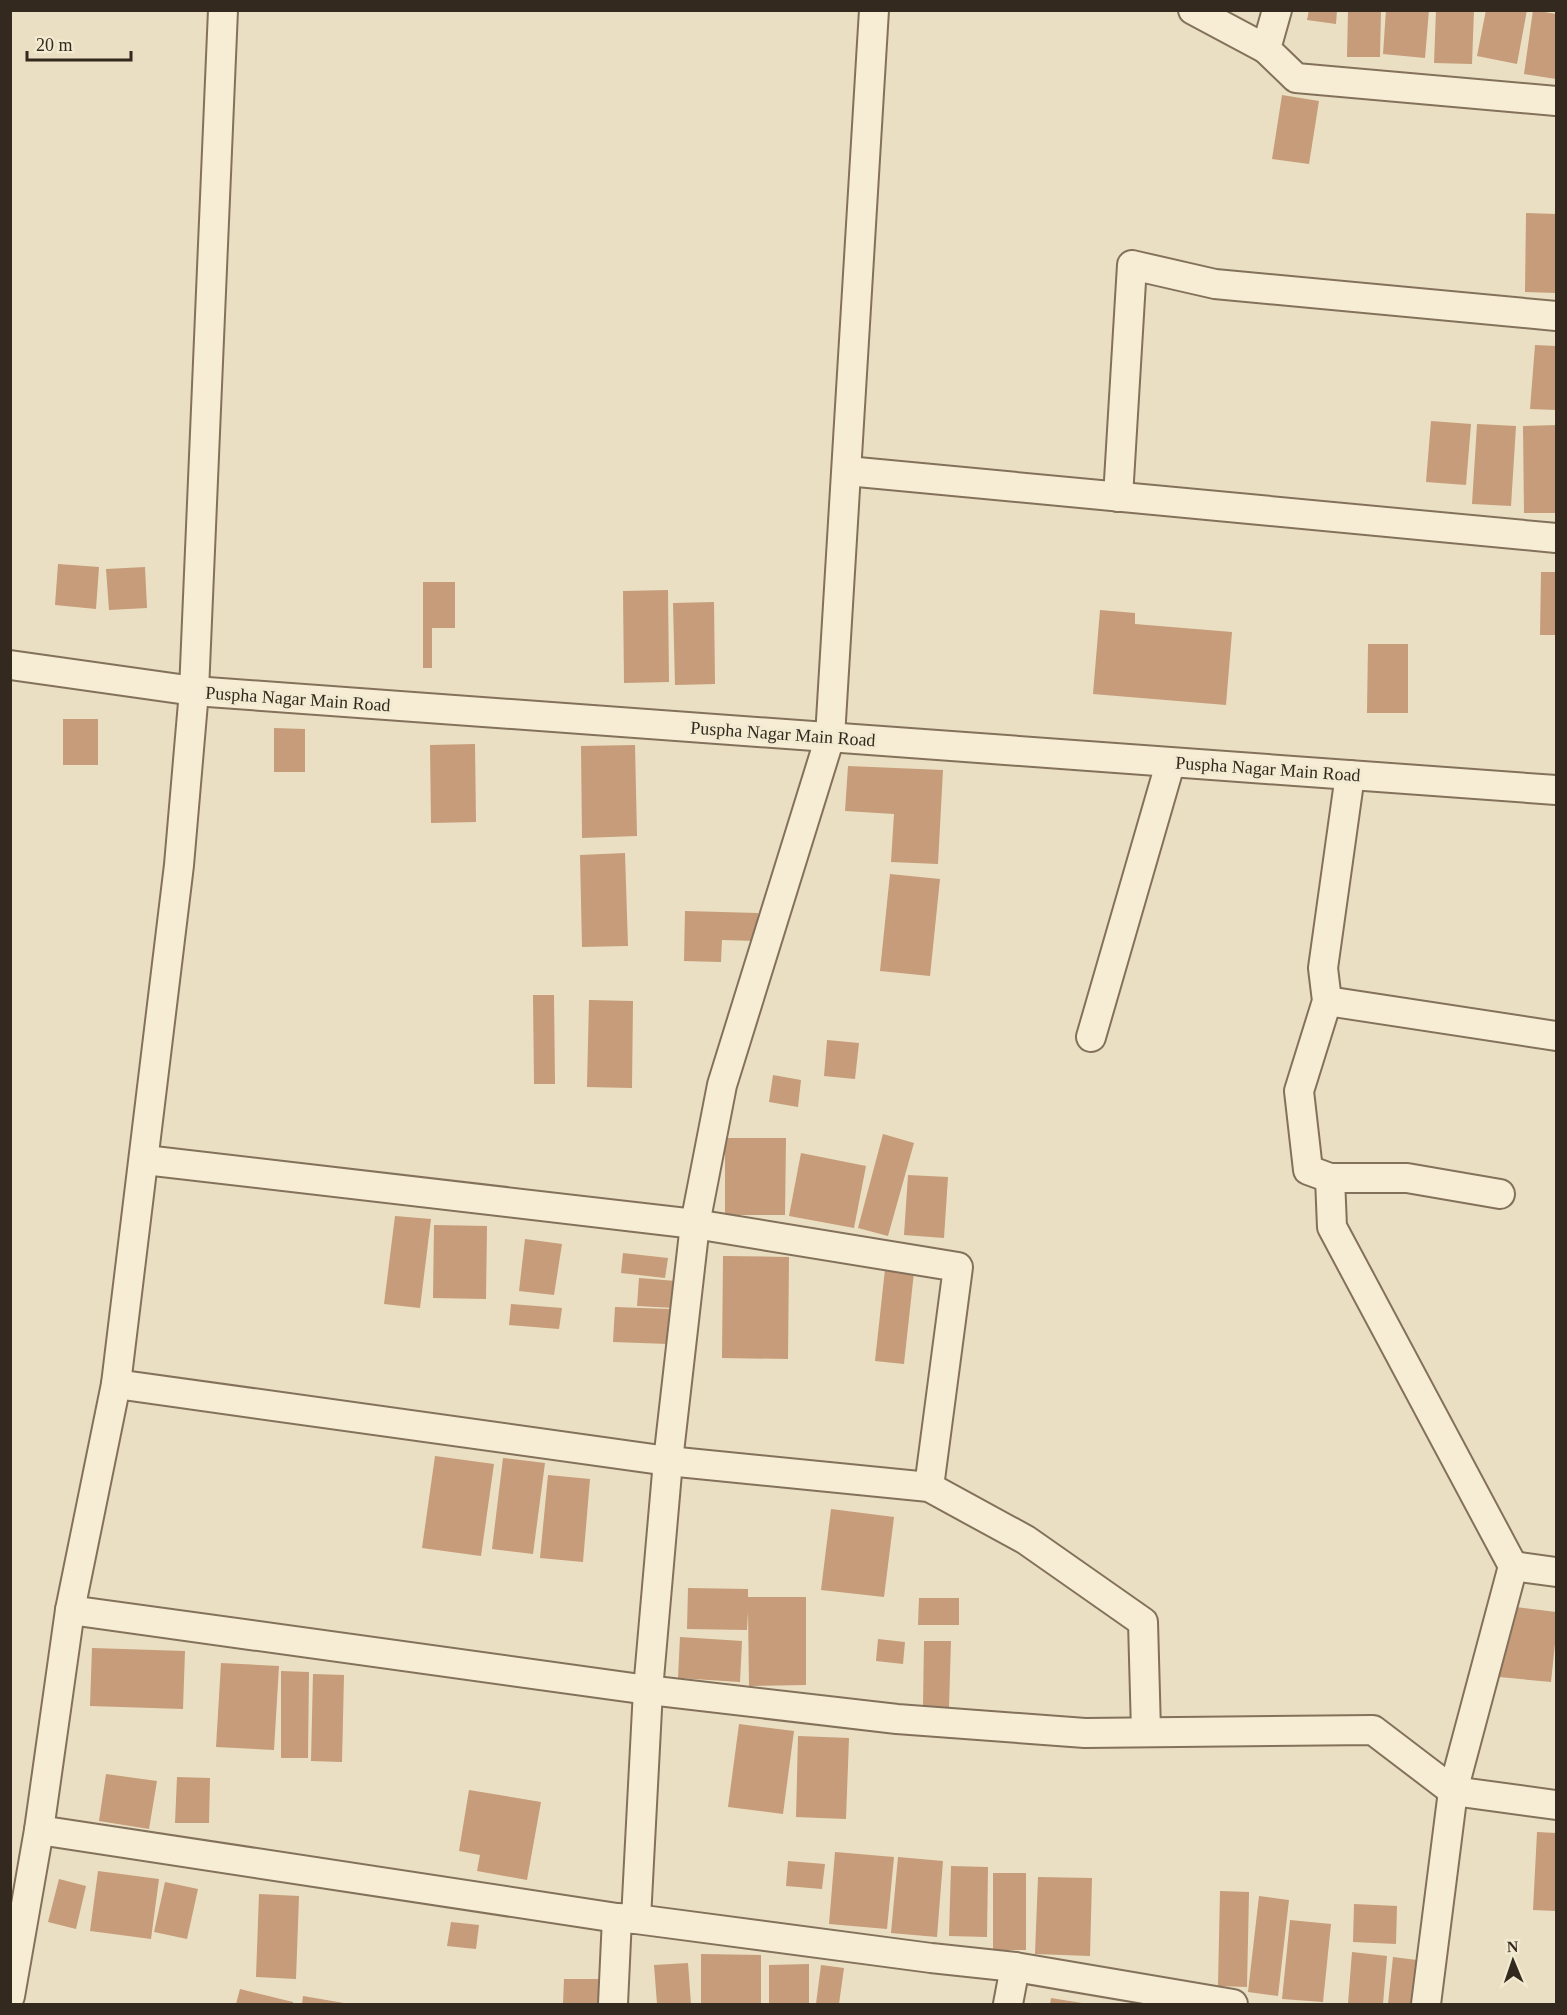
<svg xmlns="http://www.w3.org/2000/svg" width="1567" height="2015" font-family="'Times New Roman',serif">
<style>
.building{fill:#c69c7a}
.lines{fill:none;stroke-linecap:round;stroke-linejoin:round}
.minor-casing{stroke:#83715b;stroke-width:32}
.minor{stroke:#f6edd4;stroke-width:28}
.labels{text-anchor:middle;stroke-width:6;stroke-linejoin:round;paint-order:stroke}
.street-label{font-size:18px;fill:#34291e;stroke:#f2ead1}
</style>
<rect width="100%" height="100%" fill="#eadfc2"/>
<g class="building">
<path d="M1309,10H1337L1336,24L1307,20Z"/>
<path d="M1348,10H1381L1380,57H1347Z"/>
<path d="M1386,10H1429L1425,58L1383,54Z"/>
<path d="M1436,10H1474L1472,64L1434,63Z"/>
<path d="M1486,10H1527L1517,64L1477,56Z"/>
<path d="M1533,10L1556,14V79L1524,74Z"/>
<path d="M1282,95L1319,101L1309,164L1272,159Z"/>
<path d="M1526,213L1556,214V293L1525,292Z"/>
<path d="M1535,345L1556,346V410L1530,409Z"/>
<path d="M1431,421L1471,424L1466,485L1426,482Z"/>
<path d="M1477,424L1516,426L1511,506L1472,504Z"/>
<path d="M1556,425V513H1524L1523,426Z"/>
<path d="M58,564L99,567L96,609L55,605Z"/>
<path d="M145,567L147,608L109,610L106,569Z"/>
<path d="M1541,572H1556V635H1540Z"/>
<path d="M423,582H455V628H432V668H423Z"/>
<path d="M668,590L669,682L624,683L623,591Z"/>
<path d="M714,602L715,684L675,685L673,603Z"/>
<path d="M1100,610L1135,613V624L1232,632L1226,705L1093,694Z"/>
<path d="M1368,644H1408V713H1367Z"/>
<rect x="63" y="719" width="35" height="46"/>
<path d="M274,728L305,729V772H274Z"/>
<path d="M475,744L476,822L431,823L430,745Z"/>
<path d="M635,745L637,836L582,838L581,746Z"/>
<path d="M848,766L943,770L938,864L891,862L894,814L845,811Z"/>
<path d="M625,853L628,946L582,947L580,855Z"/>
<path d="M890,874L940,879L930,976L880,971Z"/>
<path d="M685,911L758,913L757,941L722,940L721,962L684,961Z"/>
<path d="M533,995H554L555,1084H534Z"/>
<path d="M589,1000L633,1001L632,1088L587,1087Z"/>
<path d="M827,1040L859,1043L855,1079L824,1076Z"/>
<path d="M773,1075L801,1080L798,1107L769,1102Z"/>
<path d="M883,1134L914,1143L888,1236L858,1228Z"/>
<path d="M725,1138H786L785,1215H725Z"/>
<path d="M801,1153L866,1166L854,1228L789,1216Z"/>
<path d="M908,1175L948,1177L944,1238L904,1235Z"/>
<path d="M395,1216L431,1219L420,1308L384,1304Z"/>
<path d="M434,1225L487,1226L486,1299L433,1298Z"/>
<path d="M525,1239L562,1244L554,1295L519,1291Z"/>
<path d="M623,1253L668,1258L665,1278L621,1273Z"/>
<path d="M723,1256L789,1257L788,1359L722,1358Z"/>
<path d="M885,1269L914,1272L904,1364L875,1361Z"/>
<path d="M639,1278L676,1281L675,1308L637,1306Z"/>
<path d="M511,1304L562,1308L559,1329L509,1325Z"/>
<path d="M615,1307L670,1309L668,1344L613,1342Z"/>
<path d="M435,1456L494,1464L481,1556L422,1548Z"/>
<path d="M503,1458L545,1463L533,1554L492,1549Z"/>
<path d="M548,1475L590,1479L583,1562L540,1558Z"/>
<path d="M831,1509L894,1517L884,1597L821,1590Z"/>
<path d="M688,1588L748,1589V1597H806V1685L749,1686L748,1611L747,1630L687,1629Z"/>
<path d="M919,1598H959V1625H918Z"/>
<path d="M1508,1606L1556,1612V1634L1551,1682L1499,1677Z"/>
<path d="M680,1637L742,1641L740,1682L678,1678Z"/>
<path d="M878,1639L905,1642L903,1664L876,1661Z"/>
<path d="M924,1641H951L949,1707H923Z"/>
<path d="M92,1648L185,1651L183,1709L90,1706Z"/>
<path d="M221,1663L279,1666L274,1750L216,1747Z"/>
<path d="M281,1671L309,1672L308,1758H281Z"/>
<path d="M313,1674L344,1675L342,1762L311,1761Z"/>
<path d="M739,1724L794,1731L783,1814L728,1807Z"/>
<path d="M798,1736L849,1738L846,1819L796,1817Z"/>
<path d="M106,1774L157,1781L149,1829L99,1821Z"/>
<path d="M177,1777L210,1778L209,1823H175Z"/>
<path d="M469,1790L541,1802L527,1880L477,1871L480,1855L459,1851Z"/>
<path d="M1537,1832L1556,1833V1911L1533,1910Z"/>
<path d="M835,1852L894,1857L887,1929L829,1924Z"/>
<path d="M898,1857L943,1861L937,1937L891,1933Z"/>
<path d="M788,1861L825,1864L822,1889L786,1886Z"/>
<path d="M951,1866L988,1867L987,1937L949,1936Z"/>
<path d="M98,1871L159,1879L151,1939L90,1931Z"/>
<rect x="993" y="1873" width="33" height="77"/>
<path d="M1038,1877L1092,1878L1090,1956L1035,1954Z"/>
<path d="M59,1879L86,1886L76,1929L48,1922Z"/>
<path d="M165,1882L198,1889L187,1939L154,1932Z"/>
<path d="M1220,1891L1249,1892L1247,1987L1218,1986Z"/>
<path d="M259,1894L299,1896L296,1979L256,1977Z"/>
<path d="M1259,1896L1289,1900L1278,1996L1248,1992Z"/>
<path d="M1354,1904L1397,1906L1396,1944L1353,1942Z"/>
<path d="M1290,1920L1331,1924L1323,2002L1282,1999Z"/>
<path d="M451,1922L479,1925L476,1949L447,1946Z"/>
<path d="M1352,1952L1387,1956L1383,2004H1348Z"/>
<path d="M701,1954L761,1955V2004H701Z"/>
<path d="M1393,1957L1417,1960L1413,2004H1388Z"/>
<path d="M688,1963L691,2004H657L654,1965Z"/>
<path d="M809,1964V2004H769V1965Z"/>
<path d="M821,1965L844,1968L839,2004H816Z"/>
<path d="M564,1979H604V2004H563Z"/>
<path d="M240,1989L293,2002V2004H236Z"/>
<path d="M303,1996L344,2003V2004H302Z"/>
<path d="M1051,1998L1082,2003V2004H1050Z"/>
</g>
<g class="lines">
<defs>
<g id="minor">
<path d="M1193,10L1266,49"/>
<path d="M1277,10L1266,49L1296,78L1556,101"/>
<path d="M847,471L1556,538"/>
<path d="M1118,497L1132,265L1215,284L1556,316"/>
<path d="M10,665L194,691L1556,790"/>
<path d="M1350,775L1323,968L1327,1001L1299,1091L1308,1170L1330,1178H1407L1500,1194"/>
<path d="M1327,1001L1556,1036"/>
<path d="M1091,1037L1168,771V762"/>
<path d="M145,1160L695,1224L958,1267L929,1487"/>
<path d="M116,1384L668,1461L929,1487L1026,1540L1143,1622L1146,1731"/>
<path d="M1513,1566L1556,1572"/>
<path d="M70,1610L648,1690L897,1719L1085,1733L1373,1730L1453,1791L1513,1566L1332,1227L1330,1178"/>
<path d="M39,1830L617,1918"/>
<path d="M636,1919L648,1690L668,1461L695,1224L722,1085L830,737L874,10"/>
<path d="M10,1996L39,1830L70,1610L116,1384L179,865L194,691L223,10"/>
<path d="M613,2004L617,1918L636,1919L931,1958L1015,1967L1233,2004"/>
<path d="M1008,2004L1015,1967"/>
<path d="M1426,2004L1453,1791L1556,1805"/>
</g>
</defs>
<use href="#minor" class="minor-casing"/>
<use href="#minor" class="minor"/>
</g>
<g class="labels">
<g class="street-label">
<text transform="translate(298 699) rotate(4)" y="6">Puspha Nagar Main Road</text>
<text transform="translate(783 734) rotate(4)" y="6">Puspha Nagar Main Road</text>
<text transform="translate(1268 769) rotate(4)" y="6">Puspha Nagar Main Road</text>
</g>
</g>
<rect width="1567" height="2015" fill="none" stroke="#34291e" stroke-width="24"/>
<g transform="translate(1513 1961) rotate(358)" stroke="#f2ead1" stroke-width="4.5" paint-order="stroke">
<path d="M0-4.5L10 22L0 15L-10 22Z" fill="#34291e"/>
<text y="-9" font-size="16" font-weight="bold" text-anchor="middle" fill="#34291e">N</text>
</g>
<path d="M27 51v9h104v-9" fill="none" stroke="#34291e" stroke-width="3"/>
<text x="36" y="51" font-size="18" fill="#34291e" stroke="#f2ead1" stroke-width="4.5" paint-order="stroke">20 m</text>
</svg>
